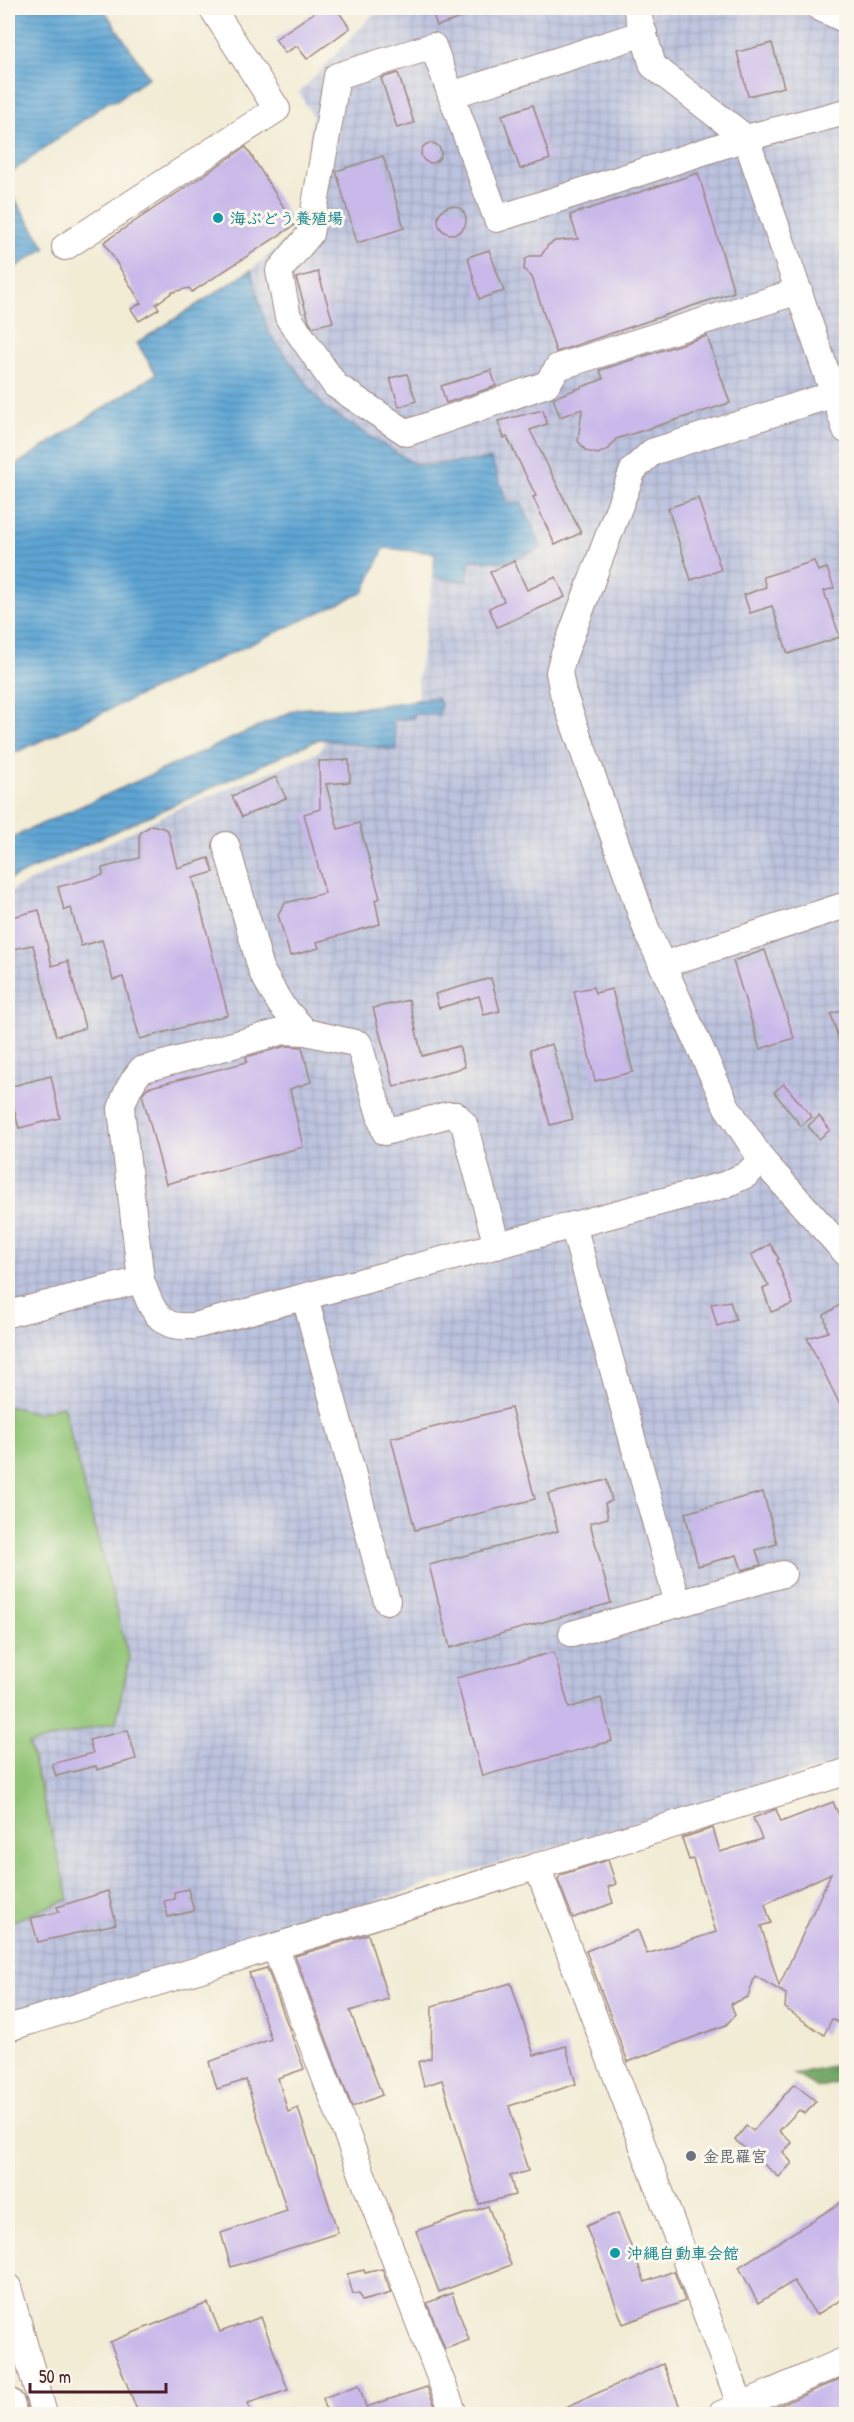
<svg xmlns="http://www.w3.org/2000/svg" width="854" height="2422" font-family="'Patrick Hand','Klee One',sans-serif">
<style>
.industrial{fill:url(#industrial-grid)}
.green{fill:#91c576;stroke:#6e7250;stroke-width:1.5}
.forest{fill:url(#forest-crowns);stroke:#5f6449;stroke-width:1.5}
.water{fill:url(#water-rules);stroke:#546280;stroke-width:1.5}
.building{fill:#c9b9ea;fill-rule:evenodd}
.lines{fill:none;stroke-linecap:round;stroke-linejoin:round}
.minor-casing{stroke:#9e8680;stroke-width:28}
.highway-casing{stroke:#9e8680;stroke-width:36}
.minor{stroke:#fff;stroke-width:26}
.highway{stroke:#fff;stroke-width:33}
.culture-dot{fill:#0f9aa8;stroke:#fbf7ec;stroke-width:2}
.worship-dot{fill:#6b7280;stroke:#fbf7ec;stroke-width:2}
.labels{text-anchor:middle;stroke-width:6;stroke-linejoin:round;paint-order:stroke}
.culture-label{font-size:16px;font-weight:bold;fill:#0d838f;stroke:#fbf7ec;text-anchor:start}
.worship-label{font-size:16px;font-weight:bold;fill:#5b616d;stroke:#fbf7ec;text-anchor:start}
</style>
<defs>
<pattern id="industrial-grid" width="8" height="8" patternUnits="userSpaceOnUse" patternTransform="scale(1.5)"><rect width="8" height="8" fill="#bcc3de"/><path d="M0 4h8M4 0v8" fill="none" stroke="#a3a7bf"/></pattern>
<pattern id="forest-crowns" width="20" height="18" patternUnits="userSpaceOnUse" patternTransform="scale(1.5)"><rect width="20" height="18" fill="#74aa67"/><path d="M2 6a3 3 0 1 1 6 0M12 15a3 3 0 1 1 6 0" fill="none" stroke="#618a55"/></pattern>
<pattern id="water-rules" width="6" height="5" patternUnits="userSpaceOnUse" patternTransform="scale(1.5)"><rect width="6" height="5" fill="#5da5d4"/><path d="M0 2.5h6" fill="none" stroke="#4f86ac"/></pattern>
</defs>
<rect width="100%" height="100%" fill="#fbf7ec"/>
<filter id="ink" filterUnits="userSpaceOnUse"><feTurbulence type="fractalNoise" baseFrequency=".0167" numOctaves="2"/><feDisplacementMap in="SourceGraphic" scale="12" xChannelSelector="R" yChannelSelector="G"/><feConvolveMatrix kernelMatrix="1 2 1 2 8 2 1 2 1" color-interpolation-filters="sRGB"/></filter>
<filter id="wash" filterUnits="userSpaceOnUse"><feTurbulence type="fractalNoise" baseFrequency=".008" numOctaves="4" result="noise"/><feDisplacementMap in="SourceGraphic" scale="24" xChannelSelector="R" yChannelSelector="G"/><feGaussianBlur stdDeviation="1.35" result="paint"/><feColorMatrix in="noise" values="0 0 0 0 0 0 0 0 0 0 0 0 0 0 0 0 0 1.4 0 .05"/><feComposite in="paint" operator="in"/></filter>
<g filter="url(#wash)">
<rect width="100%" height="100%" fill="#f2ecd5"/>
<path class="industrial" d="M379,8H846V1752L832,1765L442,1880L8,2016V892L177,809L319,752L325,740L351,743L392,721L412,718L413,714L439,715L436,697L419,700L418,678L433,578L467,581L470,560L508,504L491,460L431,465L414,464L325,408L268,332L251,270L297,230L313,116L299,93Z"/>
<path class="green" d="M8,1406L37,1413L63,1406L129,1659L116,1722L29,1744L69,1899L8,1923Z"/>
<path class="forest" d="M846,2063V2080L818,2088L794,2074Z"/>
<g class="water">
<path d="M8,8H103L149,77L117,100L108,102L8,175Z"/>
<path d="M8,189L46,248L8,272Z"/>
<path d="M251,270L268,332L325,408L414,464L431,465L491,459L508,504L521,502L542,548L507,562L470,560L467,581L433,578L435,553L384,548L364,592L8,756V470L156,374L137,343Z"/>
<path d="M436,697L441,704L439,715L414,714L413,718L393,721L397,750L319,739L8,880V839L295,710C313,705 328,710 347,708C377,707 406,702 436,697Z"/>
</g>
<g id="blocks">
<g class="building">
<path d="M321,8H336L350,28L307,59L297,46L285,53L275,39Z"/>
<path d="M431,8H485V10L437,26Z"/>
<path d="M772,43L784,87L748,96L737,52Z"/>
<path d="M398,73L414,123L397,128L381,78Z"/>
<path d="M533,105L550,159L520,169L502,115Z"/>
<circle cx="431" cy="153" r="10"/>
<path d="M246,147L295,225L192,292L189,288L173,292L156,304L159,309L139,321L131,309L141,303L104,242Z"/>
<path d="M383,156L404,228L357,243L336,171Z"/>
<path d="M698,173L734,292L556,352L532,277L524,270L525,260L530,256H541L548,245L555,241L578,239L570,215Z"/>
<circle cx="452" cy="220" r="14"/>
<path d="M489,250L504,291L479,299L468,257Z"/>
<path d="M318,272L333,322L313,327L309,321L296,278Z"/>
<path d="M707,336L730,403L616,439L609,449L598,454L586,451L578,441L582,409L560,417L553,398L603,379L600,370Z"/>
<path d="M491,370L496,386L446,403L441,386Z"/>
<path d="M407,374L416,401L399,407L390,378Z"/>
<path d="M543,410L547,424L530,430L581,533L555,545L533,497L536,496L507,437L504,438L498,421Z"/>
<path d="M698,498L721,570L691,580L668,508Z"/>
<path d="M514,561L527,590L556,577L565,597L497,627L489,608L504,601L490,572Z"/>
<path d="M814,561L818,571L827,568L834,588L824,591L840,637L788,654L772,606L750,613L744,595L766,587L763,577Z"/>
<path d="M349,760L350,782L326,784L338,829L359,823L380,898L375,900L380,924L317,942L319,948L290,956L278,914L285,903L325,893L304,814L320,809L319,761Z"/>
<path d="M276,777L286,798L242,817L232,796Z"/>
<path d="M152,825L163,828L168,831L177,868L209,858L214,872L193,878L228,1015L140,1039L123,977L113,980L102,940L81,946L71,908L64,910L58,887L103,875L102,868L139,858V836L142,831Z"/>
<path d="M39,910L52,966L68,961L85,1028L56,1036L33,945L8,950V918Z"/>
<path d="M765,950L794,1038L760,1049L733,961Z"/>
<path d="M491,978L500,1011L484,1015L479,996L439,1008L435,994Z"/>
<path d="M593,987L595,993L612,989L633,1072L595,1081L574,991Z"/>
<path d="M409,1000L422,1056L459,1046L465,1067L394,1087L373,1008Z"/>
<path d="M846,1009V1054H843L831,1014Z"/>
<path d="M552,1044L573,1119L550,1125L530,1050Z"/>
<path d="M286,1046L302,1047L311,1082L290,1089L303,1147L166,1184L142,1094L147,1088L247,1062L246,1057Z"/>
<path d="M51,1076L60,1118L19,1128L8,1087Z"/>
<path d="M784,1084L812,1117L801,1126L774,1092Z"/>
<path d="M819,1116L830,1130L819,1139L808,1126Z"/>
<path d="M770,1244L779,1259L777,1260L793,1304L771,1312L763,1289L769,1286L751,1255Z"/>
<path d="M730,1301L736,1320L717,1326L711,1304Z"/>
<path d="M846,1301V1417L807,1338L828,1332L824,1315Z"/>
<path d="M511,1408L535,1499L415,1530L391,1438Z"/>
<path d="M607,1480L612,1501L605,1503L608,1518L590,1523L611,1603L450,1648L429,1565L558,1531L548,1494Z"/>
<path d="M763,1492L777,1544L756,1550L761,1565L742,1570L737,1555L698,1566L685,1513Z"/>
<path d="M554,1652L569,1708L601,1698L612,1741L482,1776L456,1678Z"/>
<path d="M128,1730L136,1759L97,1770L96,1766L56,1776L52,1764L93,1753L89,1740Z"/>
<path d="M833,1802L846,1831V2027L832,2019L824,2035L785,2008L786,1994L755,1976L748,1997L731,2004L735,2015L726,2025L628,2062L586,1951L638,1930L647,1954L716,1932L693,1859L689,1860L682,1838L713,1828L720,1852L762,1839L753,1818L776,1809L781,1822ZM831,1873L779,1986L761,1926L771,1923L765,1904Z"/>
<path d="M608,1860L616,1884L608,1887L613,1903L573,1918L558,1880L560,1875Z"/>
<path d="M188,1889L194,1911L168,1917L164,1901L175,1899L174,1892Z"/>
<path d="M108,1891L116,1924L38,1942L31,1918L59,1912L57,1907Z"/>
<path d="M368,1934L388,1999L350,2011L382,2095L352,2107L295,1956Z"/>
<path d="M267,1968L304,2069L278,2078L288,2112L298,2108L338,2233L231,2267L221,2233L287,2211L246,2080L217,2089L209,2062L271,2039L249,1973Z"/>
<path d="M511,1983L534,2055L566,2046L576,2084L509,2106L528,2171L510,2176L515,2195L479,2204L442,2080L424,2086L418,2062L431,2058L432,2006Z"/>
<path d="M794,2084L816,2101L805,2114L799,2110L779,2131L792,2143L783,2152L792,2163L779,2177L735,2140L746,2126L753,2131Z"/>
<path d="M846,2199V2297L816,2315L794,2281L758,2303L739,2267Z"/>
<path d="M488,2206L511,2265L439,2292L416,2231Z"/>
<path d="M618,2213L645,2282L674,2271L685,2301L623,2324L586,2226Z"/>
<path d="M382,2269L391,2293L362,2301L359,2293L353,2294L347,2274L364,2270L365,2273Z"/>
<path d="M452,2293L469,2340L445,2349L427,2303Z"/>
<path d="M208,2303L220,2332L261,2317L288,2390L248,2403L252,2415H139L110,2342Z"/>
<path d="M663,2364L681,2410L672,2415H548Z"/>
<path d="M846,2376V2415H758Z"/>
<path d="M359,2385L366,2407L427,2387L438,2413L328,2415L323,2398Z"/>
</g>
</g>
</g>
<g filter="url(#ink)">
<use href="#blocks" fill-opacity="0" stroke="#9e8680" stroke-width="1.5"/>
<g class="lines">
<defs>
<g id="minor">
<path d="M636,8L653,66L746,138L846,430"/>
<path d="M820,8L846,20"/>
<path d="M451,95L644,33"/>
<path d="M65,247L277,109L212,8"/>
<path d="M799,291L558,367L547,384L407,433L335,385L288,317L279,271L310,234L337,76L433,46L497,219L746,138L846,112"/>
<path d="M834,394L652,452L633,470L563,657L559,672L563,693L647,931L727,1107L762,1160L846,1253"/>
<path d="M226,845L262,972L281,1005L306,1032L359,1044L385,1132L447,1115H456L464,1124L497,1246"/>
<path d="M662,965L846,905"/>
<path d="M306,1032L284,1031L141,1070C131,1082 125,1094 121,1109L141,1280C147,1296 153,1317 170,1324C176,1327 187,1326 194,1326L724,1185L746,1175L762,1160"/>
<path d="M573,1225L678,1604L783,1574"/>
<path d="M305,1297L387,1601"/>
<path d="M8,1314L141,1280"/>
<path d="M572,1634L678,1604"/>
<path d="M537,1866L741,2406"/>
<path d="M275,1947L454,2414"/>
<path d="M8,2028L846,1772"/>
<path d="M8,2287L44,2414"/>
<path d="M721,2414L846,2360"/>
</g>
<path id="highway" d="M8,2405L10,2414"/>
</defs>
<use href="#minor" class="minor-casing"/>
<use href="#highway" class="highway-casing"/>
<use href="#minor" class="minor"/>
<use href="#highway" class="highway"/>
</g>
</g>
<g class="culture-dot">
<circle cx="218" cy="218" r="6"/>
<circle cx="615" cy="2253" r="6"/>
</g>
<circle class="worship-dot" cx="691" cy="2156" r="6"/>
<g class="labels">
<g class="culture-label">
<text x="230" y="224">海ぶどう養殖場</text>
<text x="627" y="2259">沖縄自動車会館</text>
</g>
<g class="worship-label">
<text x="703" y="2162">金毘羅宮</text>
</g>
</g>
<rect width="854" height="2422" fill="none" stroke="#fbf7ec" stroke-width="30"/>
<path d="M30 2383v9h136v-9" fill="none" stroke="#4a1f2b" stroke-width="3"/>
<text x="39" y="2383" font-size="18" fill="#4a1f2b" stroke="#fbf7ec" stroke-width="4.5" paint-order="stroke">50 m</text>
</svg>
